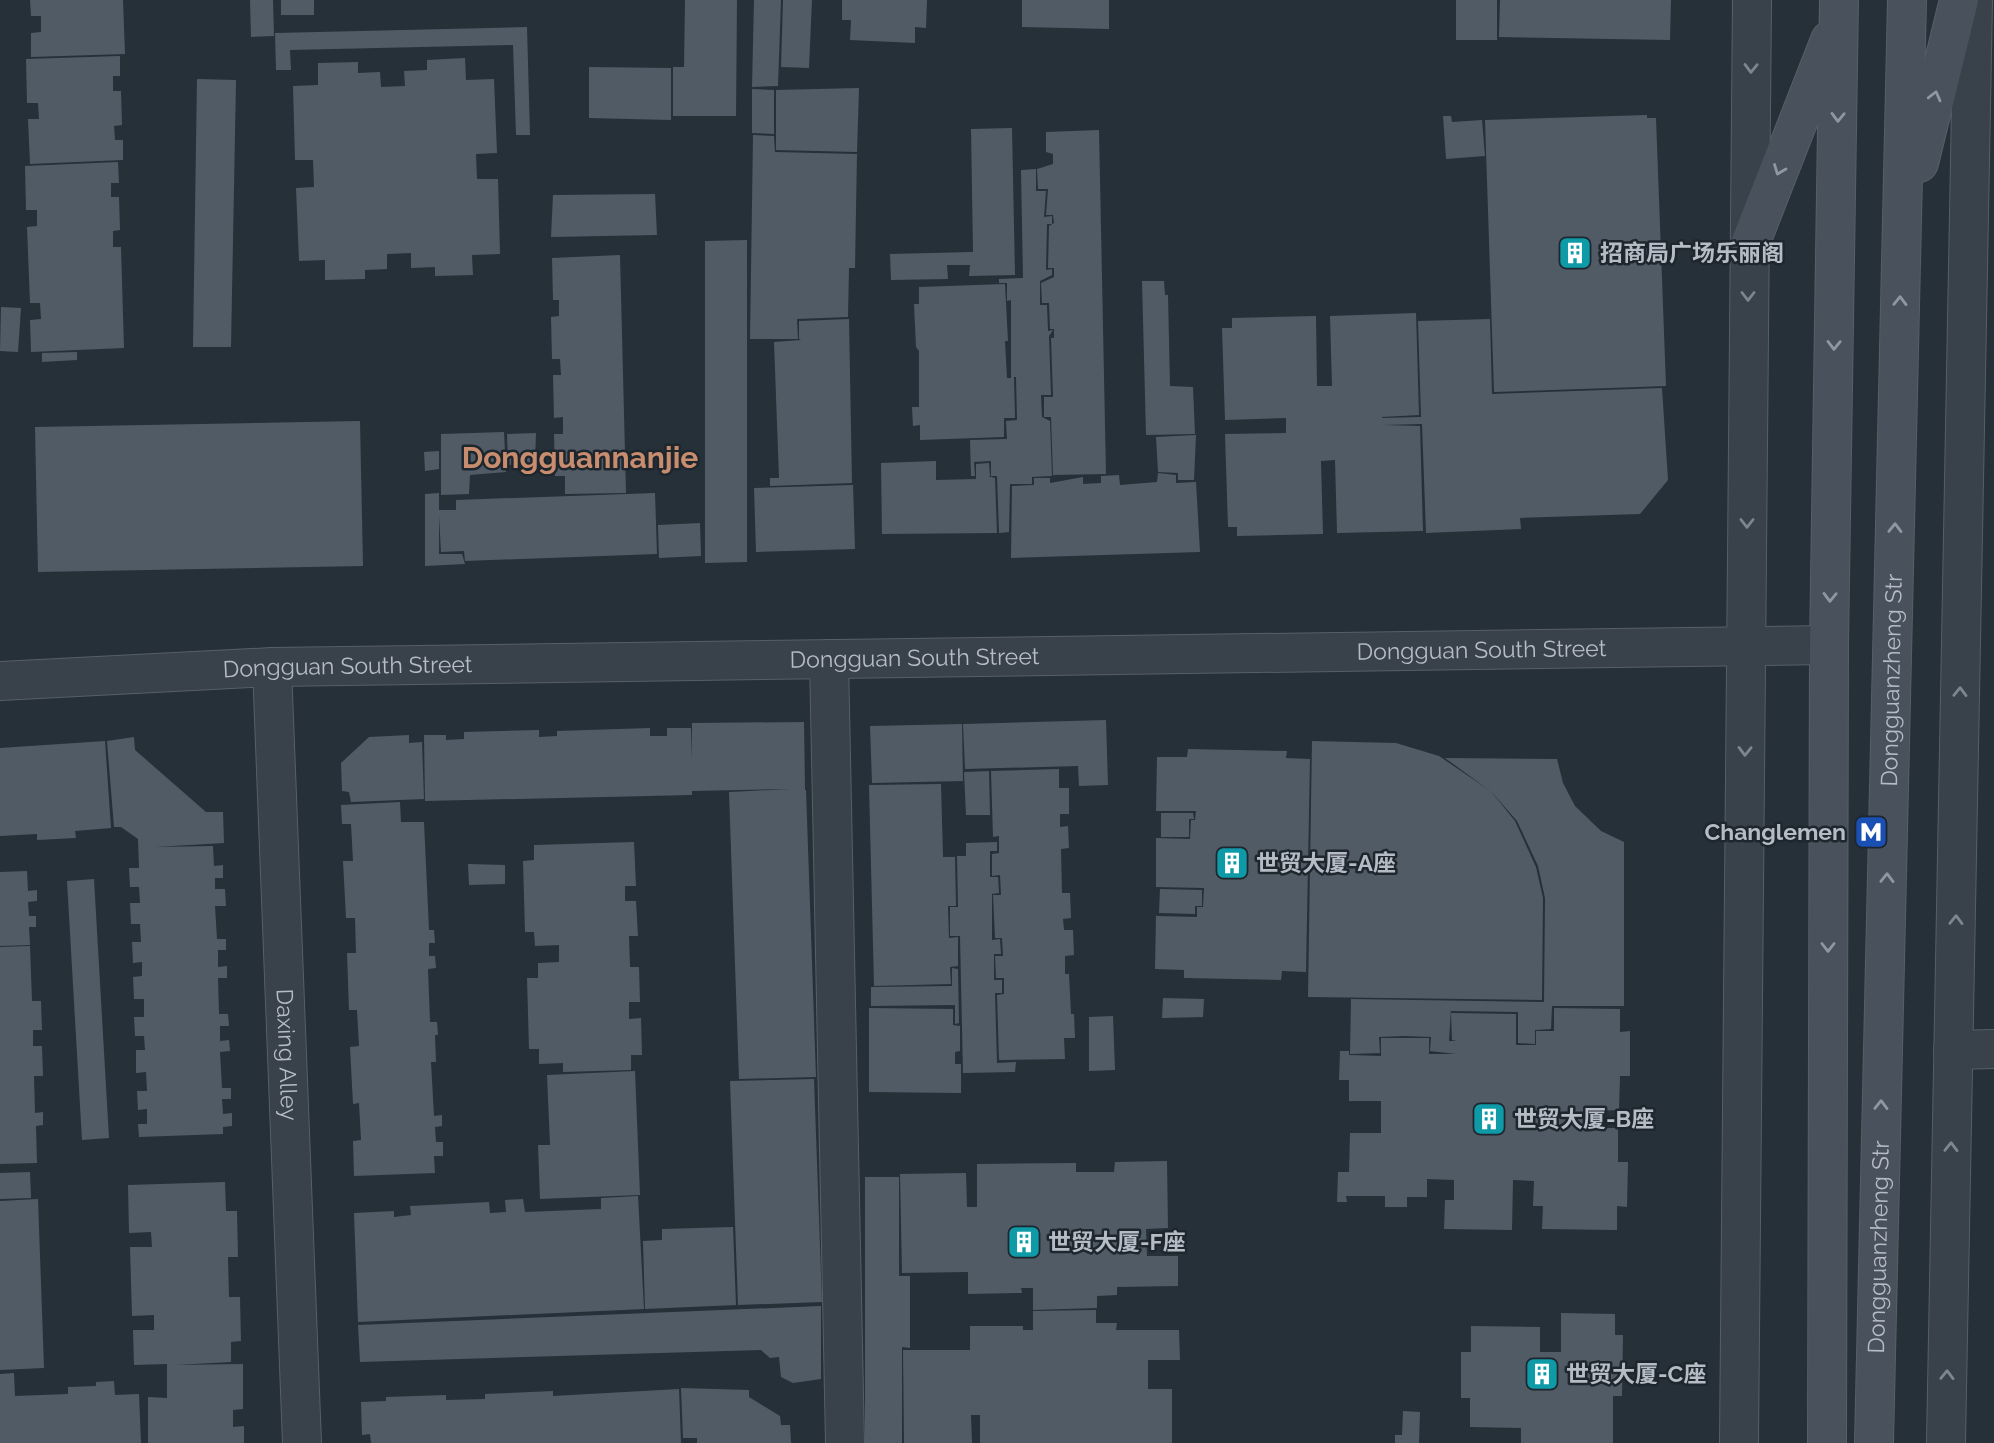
<svg xmlns="http://www.w3.org/2000/svg" width="1994" height="1443" font-family="Raleway,'Noto Sans SC',sans-serif">
<style>
.building{fill:#515b66}
.lines{fill:none;stroke-linecap:round;stroke-linejoin:round}
.minor-casing{stroke:#575f67;stroke-width:40}
.tertiary-casing{stroke:#575f67;stroke-width:40}
.secondary-casing{stroke:#575f67;stroke-width:40}
.minor{stroke:#39414a;stroke-width:38}
.tertiary{stroke:#39414a;stroke-width:38}
.secondary{stroke:#48515c;stroke-width:38}
.oneway{stroke:#7d858e}
.oneway2{stroke:#8f97a0}
.labels{text-anchor:middle;stroke-width:5;stroke-linejoin:round;paint-order:stroke}
.poi-label{font-size:23px;font-weight:bold;fill:#b5bcc5;stroke:#1e262e;text-anchor:start}
.street-label{font-size:23px;fill:#b5bcc5;stroke:#1e262e}
.district-label{font-size:30px;font-weight:bold;fill:#c78d6e;stroke:#1e262e}
</style>
<rect width="100%" height="100%" fill="#263039"/>
<g class="building">
<path d="M30,0H123L125,54L31,57V33L41,32V16H31Z"/>
<path d="M250,0H273L274,36L251,37Z"/>
<rect x="281" y="0" width="33" height="15"/>
<path d="M685,0H737L736,116H673V67H684Z"/>
<path d="M754,0H781L778,86L752,87Z"/>
<path d="M783,0H812L809,68L781,67Z"/>
<path d="M842,0H927L926,28L915,27V43L850,40L851,20H842Z"/>
<path d="M1022,0H1109V29L1022,27Z"/>
<rect x="1456" y="0" width="41" height="40"/>
<path d="M1500,0H1671L1670,40L1499,37Z"/>
<path d="M527,27L530,135H516L513,45L290,50L291,70H276L275,33Z"/>
<path d="M120,56V76H113V91H121L122,125L114,126L115,140H123V160L30,164L28,119H39L38,103H27L26,59Z"/>
<path d="M465,58L466,80L494,79L497,153L476,154L477,179H498L500,254L472,255L473,275L435,276V267L411,268V253L387,254V269L365,270V279L325,280V260L299,261L296,188L314,187L313,160H295L293,86L318,85V63L358,62V73L380,72L381,87L405,86L404,71L427,70V60Z"/>
<path d="M589,67L671,68V120L589,118Z"/>
<path d="M197,79L236,80L231,347H193Z"/>
<path d="M859,88L857,152L776,150V90Z"/>
<path d="M752,89L774,90V134L752,133Z"/>
<path d="M1647,115V118H1656L1666,386L1494,392L1485,120Z"/>
<path d="M1443,116H1451L1452,122L1482,120L1485,156L1446,159Z"/>
<path d="M1012,128L1015,275L969,276L970,265H947L948,279L891,280L890,254L973,252L971,129Z"/>
<path d="M1099,130L1106,474L1053,475L1051,417H1044V397H1053L1051,338H1054V329H1050L1049,303H1042L1041,283L1054,277V268H1048L1049,226L1054,223L1053,215H1046L1048,189H1038L1037,169L1053,164V154L1046,152V132Z"/>
<path d="M753,135L774,136L775,152L857,154L855,268H849L848,317L797,319L798,339H750Z"/>
<path d="M118,162L119,183H111V197H119L120,230L113,231V247H121L124,348L31,352L30,320L41,319L40,303H30L27,227L37,226V210H26L25,166Z"/>
<path d="M1036,169V191H1046L1044,217L1052,216V224H1047L1046,270L1052,269V275L1040,281V305H1047L1048,331L1053,330L1049,336L1051,395H1041L1042,417L1050,421L1052,476L1032,477V484H1010L1009,532L999,533L997,476H991V461L974,462L975,476H971L970,440L1007,439L1006,421L1017,420L1016,377H1014L1015,418H1004V437L920,440V425L913,426L912,407H919V351L916,347L914,304H919V287L1005,284L1008,341H1005L1007,378H1011V300L1007,301V283H999V279L1023,278L1021,170Z"/>
<path d="M655,194L657,235L551,237L553,195Z"/>
<path d="M747,240V562L705,563V241Z"/>
<path d="M620,255L626,493L565,494V476H555L554,434H563V417L554,418L553,375H561L560,359H552L551,317L559,316V300H553L552,258Z"/>
<path d="M1142,281H1164L1165,295H1168L1170,386L1193,387L1195,434L1146,435Z"/>
<path d="M1,307L21,308L18,352L0,351Z"/>
<path d="M1416,313L1419,415L1382,417V418L1421,417L1418,321L1490,319L1492,394L1662,388L1668,480L1640,514L1520,518L1521,529L1426,533L1422,424L1383,425L1420,426L1423,531L1337,533L1335,460L1321,461L1323,534L1237,536V527H1228L1225,434L1286,433V418L1225,420L1222,328H1232V318L1316,316L1317,386H1332L1330,316Z"/>
<path d="M849,319L852,483L770,486V478H779L774,342L801,340L799,339V321Z"/>
<path d="M77,352V360L42,362V353Z"/>
<path d="M360,421L363,566L38,572L35,427Z"/>
<path d="M504,432L506,472L470,475L469,494L441,495V434Z"/>
<path d="M536,433L535,464L508,465L507,434Z"/>
<path d="M1196,435L1194,480H1178V473L1158,472L1156,437Z"/>
<path d="M439,451V469L425,471L424,452Z"/>
<path d="M936,461V480L976,479V464L989,463L990,476H988L995,478L997,533L882,534L881,463Z"/>
<path d="M1158,473L1176,475V483L1196,482L1200,552L1011,558L1012,486L1034,485V478H1050V483L1083,477V484L1101,483V476L1119,475L1120,485L1157,482Z"/>
<path d="M853,485L855,549L756,552L754,488Z"/>
<path d="M439,493V510H456V500L655,493L657,554L465,561L464,551L441,552L439,516V554H462L465,564L425,566V494Z"/>
<path d="M700,523L701,556L659,558L658,525Z"/>
<path d="M1106,720L1108,785L1079,786L1078,766L965,769L963,724Z"/>
<path d="M804,722L805,790H806L816,1077L739,1079L729,792L790,789L692,791V795L425,801L424,735H446V740L464,739V732L539,730V737L557,736V731L650,728V736H667V728H691L692,760V723Z"/>
<path d="M962,724L963,781L872,783L870,726Z"/>
<path d="M409,735V743L422,742L424,799L351,802L349,792L342,791L341,763L369,737Z"/>
<path d="M134,737L135,750L206,812H223L224,843L155,847L213,846L214,866L223,865V878H215V889H225L226,906H215L217,939H226V950H218V967L227,966V978H218L219,1014H228L229,1026H220V1041L229,1040L230,1051L220,1052L222,1088H231V1099H222L223,1114L232,1113V1126L223,1127V1134L139,1137L138,1124H147V1109L138,1110L137,1091H147L146,1072L136,1073V1050H145L144,1036H135L134,1017H144V999H134L133,977L142,976V962L133,963L132,942H141L140,924H131L130,903H140L139,887H130L129,868H139L138,839L121,827H114L107,741Z"/>
<path d="M105,741L111,828L75,831L76,838L37,840V834L0,836V748Z"/>
<path d="M1312,741L1396,743L1439,756L1489,790L1445,758L1557,759L1563,783L1575,806L1601,831L1624,842V1006H1552L1551,1029L1535,1030V1044L1518,1043V1012L1451,1011V1008L1449,1041H1457L1452,1040L1451,1013L1516,1014V1045H1536V1031H1554V1008L1620,1009V1032L1630,1031V1076H1620L1619,1110L1597,1111V1128H1618V1162H1628L1627,1207L1617,1206V1230L1542,1229L1543,1206H1533L1534,1181L1513,1180L1512,1230L1444,1229L1445,1200H1454V1180L1427,1179V1197H1407V1207H1385V1196H1346L1347,1202H1337L1338,1172H1349L1350,1133H1381V1101H1349V1080H1339L1340,1051H1349V1055L1381,1056V1038H1429V1054H1456L1430,1051L1431,1037L1404,1036L1379,1037L1380,1053L1350,1054L1351,999L1544,1002L1545,898L1538,866L1517,821L1490,790L1515,821L1536,867L1543,898L1542,1000L1308,997Z"/>
<path d="M1188,749L1287,751L1286,758L1310,759L1306,972L1282,971L1281,980L1184,978V970L1155,969L1156,916L1197,917V907H1203L1204,888L1156,887V838L1190,839L1191,820H1195L1196,811H1156L1157,757H1187Z"/>
<path d="M1059,769V788H1069V814H1060V827L1068,826L1069,848L1061,849L1062,893H1070L1071,918L1063,919L1064,930H1073L1074,955L1065,956V974H1069L1071,1014H1074L1075,1038H1064L1065,1059L999,1060L997,995L1004,994V978H996L995,956H1003L1002,938H995L993,895H1001L1000,875L992,876V854L999,853V836L993,837L991,771Z"/>
<path d="M989,771L990,815H966L964,772Z"/>
<path d="M941,784L943,857H955L956,906H948L949,938L958,937V966L950,967L951,984L874,986L869,785Z"/>
<path d="M400,802L401,822H424L429,930H434L435,943H429V956H435L436,968L428,969L430,1022H437L438,1035H435L436,1062H431L434,1116L442,1115V1126L435,1127L436,1142H443V1156H434L435,1173L354,1176L353,1141L361,1140L359,1103L353,1104L350,1047L359,1046L357,1010H349L347,953H356L355,918H346L343,861H353L351,824H342L341,805Z"/>
<path d="M1161,813H1193L1194,819H1189V837H1161Z"/>
<path d="M634,842L636,886H625V901H636L638,936H629L630,967H639L640,1002H629V1019L641,1018L642,1055H631V1070L563,1072V1063L539,1064V1049H529L527,978H538V963L559,962V945L535,946L534,932H525L523,861L534,860V845Z"/>
<path d="M997,842V851H990V877H998L999,893L992,894V940L1000,939L1001,954H994V980H1002V993H995L997,1063L1016,1062L1015,1072L963,1073L960,936H950V907H958L957,856H966V843Z"/>
<path d="M468,864L505,865V884L469,885Z"/>
<path d="M27,871L28,891L37,890V901L28,902L29,916H36V927H29L30,945L0,946V872Z"/>
<path d="M94,879L109,1138L82,1140L67,881Z"/>
<path d="M1160,889L1202,890V906H1195V914L1159,913Z"/>
<path d="M30,946L32,1001H41L42,1030H33V1046H42L43,1076H34L35,1113L43,1112V1125L36,1126L37,1163L0,1164V947Z"/>
<path d="M952,968L958,969L959,1023L955,1024V1005L871,1006V987L952,986Z"/>
<path d="M1163,998L1204,999L1203,1017L1162,1018Z"/>
<path d="M869,1008L953,1009V1025L960,1026V1051L955,1052V1064H961V1093L869,1092Z"/>
<path d="M1113,1016L1115,1070L1089,1071V1017Z"/>
<path d="M635,1071L640,1195L540,1199L538,1145H550L547,1075Z"/>
<path d="M814,1079L822,1302L738,1305L730,1081Z"/>
<path d="M1167,1161L1168,1228L1146,1229L1147,1256H1178V1286L1117,1287V1295L1097,1296V1308L1033,1310V1288H1021L1022,1293L968,1294V1272L902,1273L900,1174L966,1173L967,1207H977V1164L1076,1163V1172H1114L1115,1162Z"/>
<path d="M30,1172L31,1198L0,1199V1173Z"/>
<path d="M865,1177H899V1276H910V1348L902,1347V1443H865Z"/>
<path d="M225,1182L226,1211H237L238,1257H228L229,1297H240L241,1341L231,1342V1362L175,1365L243,1364V1409L233,1410V1427L244,1426V1443H148V1397L167,1398V1364L134,1365L133,1330H154V1315L132,1316L130,1247H152L151,1232L129,1233L128,1185Z"/>
<path d="M638,1196L644,1309L358,1322L354,1213L394,1211V1217L411,1215L410,1206L489,1202L490,1213L506,1212L505,1200L523,1199L525,1212L601,1209V1198Z"/>
<path d="M38,1199L44,1368L0,1370V1201Z"/>
<path d="M733,1227L736,1305L645,1309L643,1241L662,1240V1229Z"/>
<path d="M821,1306V1379L793,1383L781,1377L779,1357L770,1358L761,1350L360,1362L358,1325Z"/>
<path d="M1096,1310V1323H1117L1116,1330H1179L1180,1360H1148V1389H1172V1443H980V1415H971L972,1443H904L903,1350H970V1326H1023V1330H1033V1311Z"/>
<path d="M1561,1313L1615,1314V1335H1623L1622,1396H1613V1443H1521V1428L1470,1427V1398H1461V1352H1471V1326L1540,1327V1352H1561Z"/>
<path d="M14,1373L15,1396L68,1394V1387L96,1386V1382L114,1381L115,1395L139,1394L141,1443H0V1374Z"/>
<path d="M681,1388L749,1390V1397L780,1416L781,1425H790L791,1443H697V1438H683Z"/>
<path d="M679,1389L681,1443H371L370,1434L362,1435L361,1402L386,1401V1397L446,1395V1400L485,1399V1394L553,1391V1396Z"/>
<path d="M1403,1411L1420,1412L1419,1443H1395V1435H1402Z"/>
</g>
<g class="lines">
<defs>
<g id="minor">
<path d="M829,659L845,1443"/>
<path d="M1953,1050L1994,1049"/>
</g>
<g id="tertiary">
<path id="s1" d="M272,667L302,1443"/>
<path id="s2" d="M0,681L272,667L1829,645"/>
<path d="M1739,1443L1752,0"/>
<path d="M1946,1443L1973,0"/>
</g>
<g id="secondary">
<path d="M1919,163L1959,0"/>
<path d="M1749,247L1830,40"/>
<path d="M1827,1443L1829,645L1839,0"/>
<path id="s3" d="M1874,1443L1907,0"/>
</g>
</defs>
<use href="#minor" class="minor-casing"/>
<use href="#tertiary" class="tertiary-casing"/>
<use href="#secondary" class="secondary-casing"/>
<use href="#minor" class="minor"/>
<use href="#tertiary" class="tertiary"/>
<use href="#secondary" class="secondary"/>
</g>
<defs><path id="oneway-chevron" d="M-2-3.5L2.5 0L-2 3.5" fill="none" stroke-width="1.6" stroke-linecap="round" stroke-linejoin="round" transform="scale(1.75)"/></defs>
<g class="oneway">
<use href="#oneway-chevron" transform="translate(1751 68) rotate(91)"/>
<use href="#oneway-chevron" transform="translate(1748 296) rotate(90)"/>
<use href="#oneway-chevron" transform="translate(1747 523) rotate(90)"/>
<use href="#oneway-chevron" transform="translate(1960 692) rotate(-89)"/>
<use href="#oneway-chevron" transform="translate(1745 751) rotate(91)"/>
<use href="#oneway-chevron" transform="translate(1956 920) rotate(-89)"/>
<use href="#oneway-chevron" transform="translate(1951 1147) rotate(-89)"/>
<use href="#oneway-chevron" transform="translate(1947 1375) rotate(-89)"/>
</g>
<g class="oneway2">
<use href="#oneway-chevron" transform="translate(1935 96) rotate(-76)"/>
<use href="#oneway-chevron" transform="translate(1838 117) rotate(91)"/>
<use href="#oneway-chevron" transform="translate(1779 170) rotate(111)"/>
<use href="#oneway-chevron" transform="translate(1900 301) rotate(-89)"/>
<use href="#oneway-chevron" transform="translate(1834 345) rotate(91)"/>
<use href="#oneway-chevron" transform="translate(1895 528) rotate(-89)"/>
<use href="#oneway-chevron" transform="translate(1830 597) rotate(91)"/>
<use href="#oneway-chevron" transform="translate(1887 878) rotate(-89)"/>
<use href="#oneway-chevron" transform="translate(1828 947) rotate(90)"/>
<use href="#oneway-chevron" transform="translate(1881 1105) rotate(-89)"/>
</g>
<defs>
<symbol id="building-square" viewBox="-11 -11 22 22"><rect x="-9" y="-9" width="18" height="18" rx="4" fill="#0f9aa8" stroke="#1e262e"/><path d="M-4-6H4V6H1V3H-1V6H-4ZM-2.5-4.3h1.7v1.8h-1.7ZM.8-4.3h1.7v1.8H.8ZM-2.5-1h1.7V.8h-1.7ZM.8-1h1.7V.8H.8Z" fill="#fff"/></symbol>
<symbol id="metro-square" viewBox="-11 -11 22 22"><rect x="-9" y="-9" width="18" height="18" rx="4" fill="#1a4fb4" stroke="#1e262e"/><path d="M-5.5 5V-5H-3L0 0L3-5H5.5V5H3V-.5L0 4L-3-.5V5Z" fill="#fff"/></symbol>
</defs>
<g fill-rule="evenodd">
<use href="#building-square" x="1556" y="234" width="38" height="38"/>
<use href="#metro-square" x="1852" y="813" width="38" height="38"/>
<use href="#building-square" x="1213" y="844" width="38" height="38"/>
<use href="#building-square" x="1470" y="1100" width="38" height="38"/>
<use href="#building-square" x="1005" y="1223" width="38" height="38"/>
<use href="#building-square" x="1523" y="1355" width="38" height="38"/>
</g>
<g class="labels">
<g class="poi-label">
<text x="1600" y="261">招商局广场乐丽阁</text>
<text x="1846" y="840" text-anchor="end">Changlemen</text>
<text x="1256" y="871">世贸大厦-A座</text>
<text x="1514" y="1127">世贸大厦-B座</text>
<text x="1048" y="1250">世贸大厦-F座</text>
<text x="1566" y="1382">世贸大厦-C座</text>
</g>
<g class="street-label">
<text dy="8" stroke="none"><textPath href="#s2" startOffset="1482">Dongguan South Street</textPath></text>
<text dy="8" stroke="none"><textPath href="#s2" startOffset="915">Dongguan South Street</textPath></text>
<text dy="8" stroke="none"><textPath href="#s2" startOffset="348">Dongguan South Street</textPath></text>
<text dy="8" stroke="none"><textPath href="#s3" startOffset="763">Dongguanzheng Str</textPath></text>
<text dy="8" stroke="none"><textPath href="#s1" startOffset="388">Daxing Alley</textPath></text>
<text dy="8" stroke="none"><textPath href="#s3" startOffset="196">Dongguanzheng Str</textPath></text>
</g>
<g class="district-label">
<text x="580" y="468">Dongguannanjie</text>
</g>
</g>
</svg>
